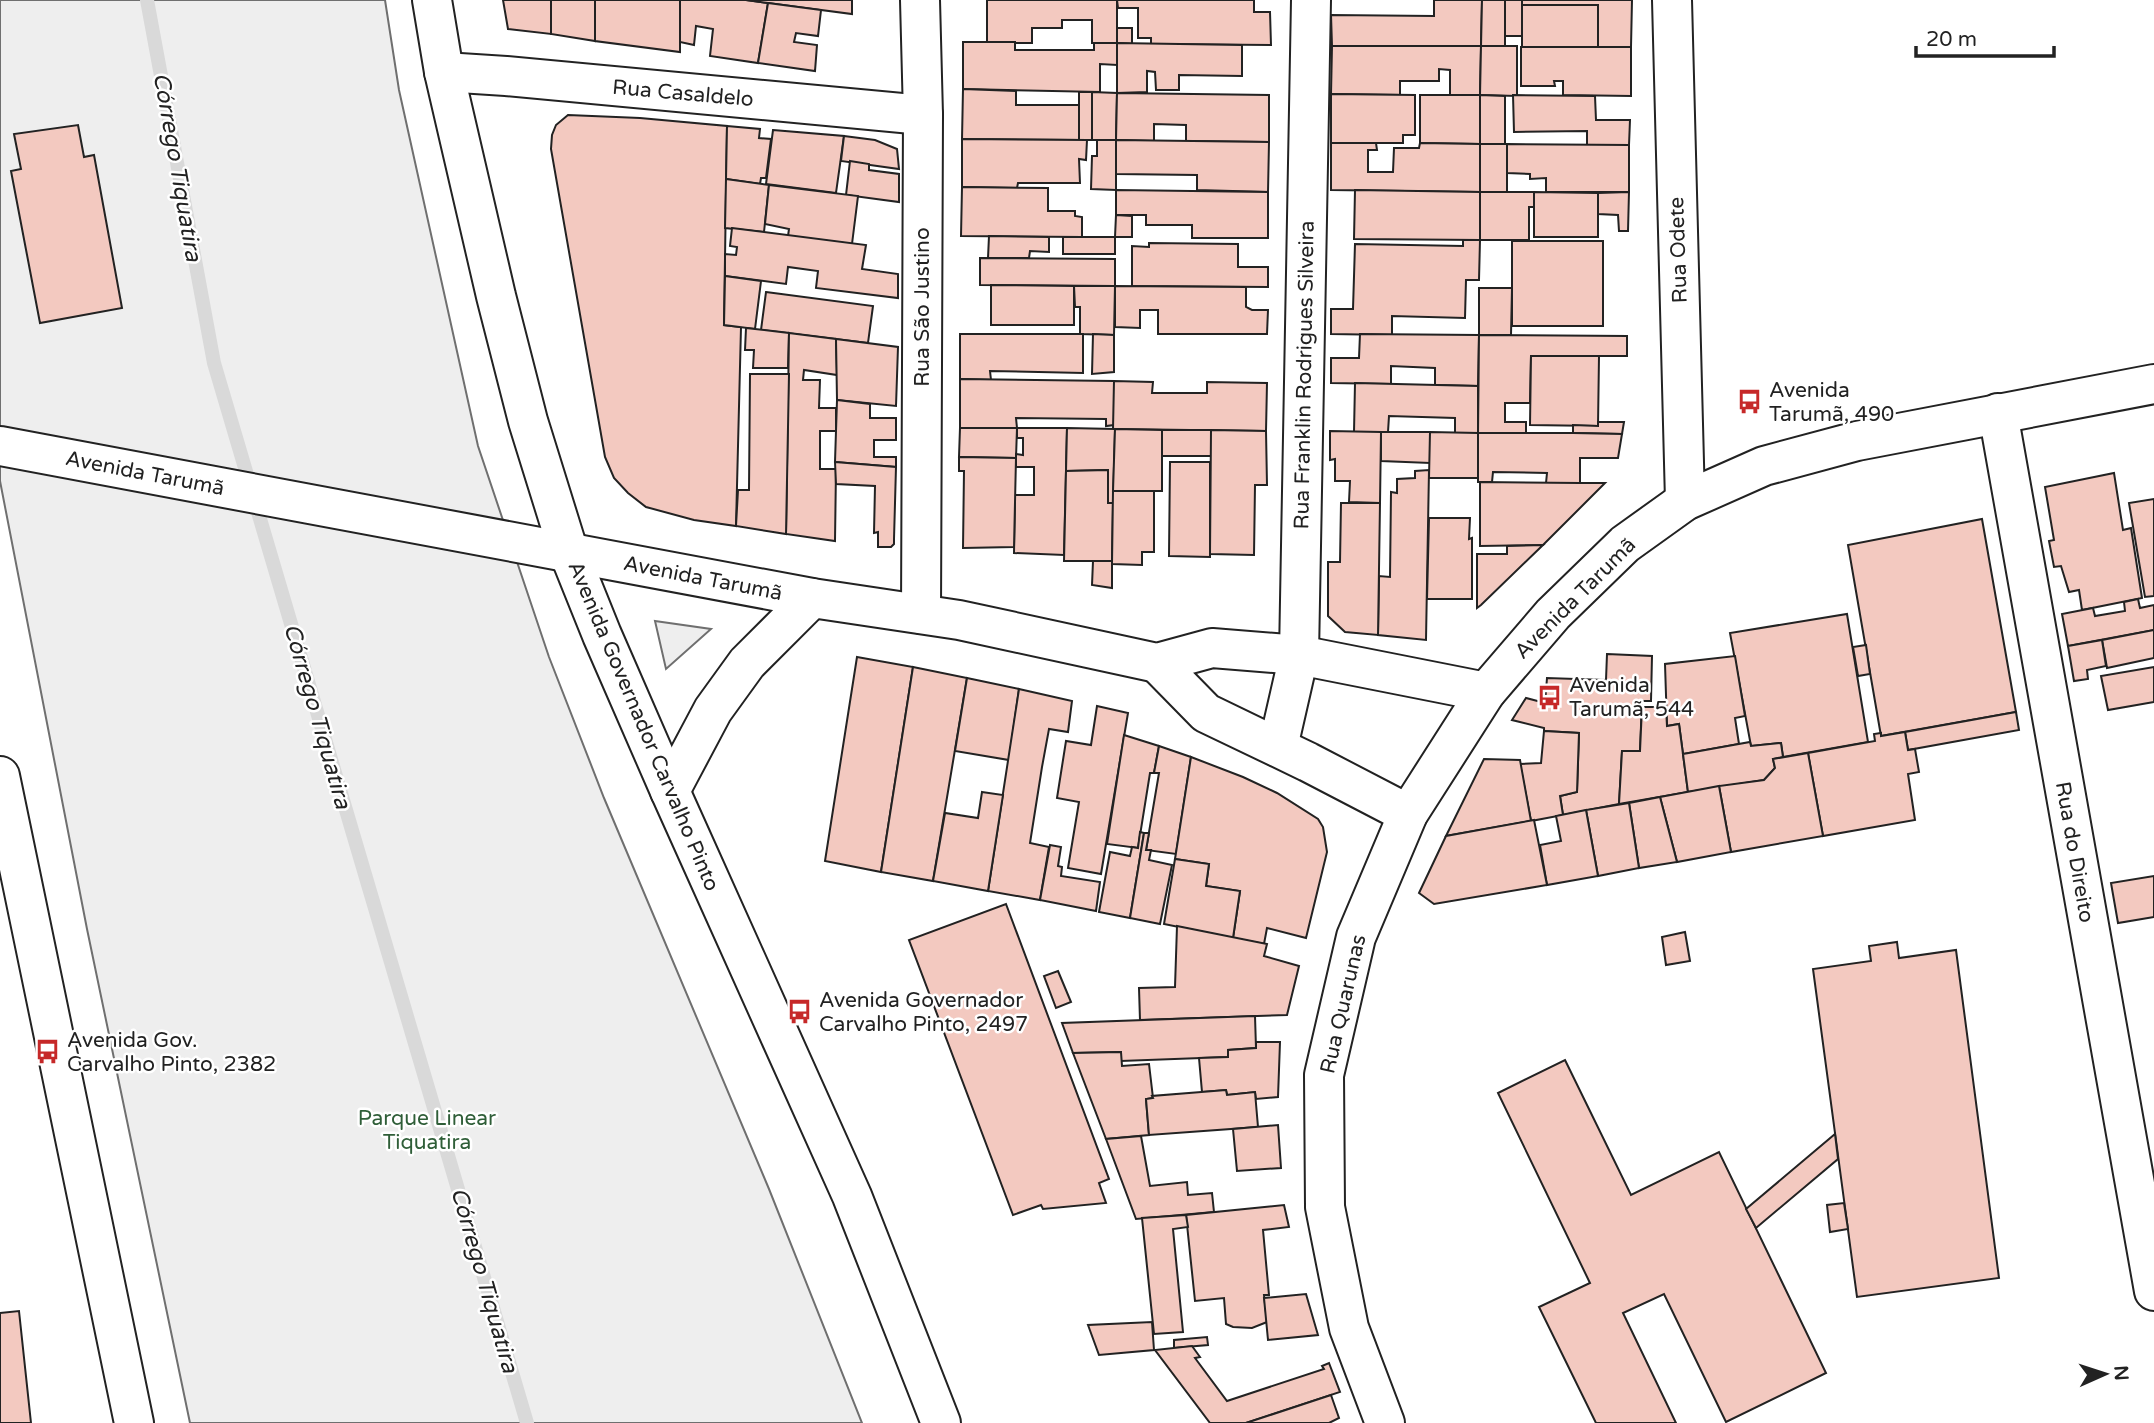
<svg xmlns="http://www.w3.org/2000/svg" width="2154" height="1423" font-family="'Varela Round',sans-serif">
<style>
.green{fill:#eee;stroke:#6f6f6f;stroke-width:2}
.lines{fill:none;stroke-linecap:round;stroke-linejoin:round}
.stream{stroke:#d9d9d9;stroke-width:14}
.building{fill:#f3c9c0;stroke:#222;stroke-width:2}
.minor-casing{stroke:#222;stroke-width:42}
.major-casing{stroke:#222;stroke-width:42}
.minor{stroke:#fff;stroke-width:38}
.major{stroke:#fff;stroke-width:38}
.labels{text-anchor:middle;stroke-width:5;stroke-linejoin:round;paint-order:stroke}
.street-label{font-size:21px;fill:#222;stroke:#fff}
.poi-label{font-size:21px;fill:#222;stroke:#fff;text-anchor:start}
.park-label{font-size:21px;fill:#2f5e38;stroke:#fff}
.water-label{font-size:23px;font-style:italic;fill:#222;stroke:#fff}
</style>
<rect width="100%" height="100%" fill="#fff"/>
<g class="green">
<path d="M0,0H385L399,90L478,446L549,657L604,798L769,1189L862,1423H190L87,929L0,481Z"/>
<path d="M655,621L711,629L666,669Z"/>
</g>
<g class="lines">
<path class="stream" d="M147,0L214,363L527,1423"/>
</g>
<g class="building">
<path d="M503,0H551V34L508,29Z"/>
<path d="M551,0H595V41L551,34Z"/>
<path d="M595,0H680V52L595,41Z"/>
<path d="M680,0H746L768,3L758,63L710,56L713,29L696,26L694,45L680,42Z"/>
<path d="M746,0H852V14L768,3Z"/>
<path d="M987,0H1117V43H1092V20H1062V28H1032V43H987Z"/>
<path d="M1117,0H1254V12H1270L1271,45L1151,44V38H1138V8H1118Z"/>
<path d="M1434,0H1482L1481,46H1332L1331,15L1434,16Z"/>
<path d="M1482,0H1505V47L1481,46Z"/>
<rect x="1505" y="0" width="17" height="36"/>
<path d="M1522,0H1632L1631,47L1598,48V5H1522Z"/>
<path d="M768,3L821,10L818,36L796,33L794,42L817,45L815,71L758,63Z"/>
<path d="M1522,5H1598V48L1522,47Z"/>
<path d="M1117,28H1132V44L1117,43Z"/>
<path d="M963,42H1015V50H1094V43H1117V65L1100,64V92L963,89Z"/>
<path d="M1117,43L1242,45V76L1179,75V90H1156L1155,72L1147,71V92L1117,93Z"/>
<path d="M1332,46H1481L1480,95H1450V70L1439,69V81H1400V95L1331,94Z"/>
<path d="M1481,46H1517V96L1480,95Z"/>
<path d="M1521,47H1631V96L1563,95V81H1554L1555,86H1521Z"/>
<path d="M963,89L1016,91V105H1079V140L962,139Z"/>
<rect x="1079" y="92" width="13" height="48"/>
<path d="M1092,92L1117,93L1116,140H1092Z"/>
<path d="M1117,93L1269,95V142L1186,141V125L1154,124V141L1116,140Z"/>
<path d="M1331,94L1415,95V135H1403V143H1331Z"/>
<path d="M1420,95H1480V144L1420,143Z"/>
<path d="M1480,95L1505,96V144H1480Z"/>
<path d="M1513,95L1595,96L1596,120H1630L1629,145H1587V131L1514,132Z"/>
<path d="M568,115L640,118L727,126L724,325L741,327L736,526L694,520L646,507L628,493L614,478L605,457L551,149L552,135L556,125Z"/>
<path d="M78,125L84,157L94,155L122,308L40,323L11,171L21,169L14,134Z"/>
<path d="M727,126L760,129L759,138L771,139L766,178H761L760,184L726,179Z"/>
<path d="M773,130L844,136L836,193L766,184Z"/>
<path d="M844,136L875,140L897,149L899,169L841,161Z"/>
<path d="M962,139L1087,140L1086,160L1079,159L1080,183H1018L1017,188L962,187Z"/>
<path d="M1097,140H1116V190L1091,189L1092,156H1097Z"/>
<path d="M1116,140L1269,142L1268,192L1197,190V175L1116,174Z"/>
<path d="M1331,143H1376L1377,150H1368V172H1393L1394,148H1419L1420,143L1480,144V192L1331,190Z"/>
<rect x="1480" y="144" width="27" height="48"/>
<path d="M1507,144L1629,145V192H1546V178L1530,179V174L1507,173Z"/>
<path d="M850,161L869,164V170L899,174V202L846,195Z"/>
<path d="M726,179L769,185L764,232L725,228Z"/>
<path d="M769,185L858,196L852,244L788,236L789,229L765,224Z"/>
<path d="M962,187L1048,188V211H1075V216L1082,217V237L961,236Z"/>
<path d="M1116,190L1268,192V238H1192V225H1146V215H1116Z"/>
<path d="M1355,190L1480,192V240L1354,239Z"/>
<path d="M1480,192H1534V207H1529V240H1480Z"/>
<path d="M1534,192L1598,193V237H1534Z"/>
<path d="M1629,192L1628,231H1619L1618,215L1598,214V193Z"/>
<path d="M1116,215L1132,216V237H1115Z"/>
<path d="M732,228L866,245L862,269L898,274V298L816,288L818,271L788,267L786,284L725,276V254L736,255L737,247L730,246Z"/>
<path d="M989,236L1049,237V252L1030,251L1029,258H988Z"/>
<rect x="1063" y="237" width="52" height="17"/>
<path d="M1463,240H1480L1479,280H1466L1465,318L1392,316V335L1331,334V309H1353L1355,244L1463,246Z"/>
<rect x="1512" y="241" width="91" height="85"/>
<path d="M1149,243L1238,244V267H1268V287L1132,286V246L1149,247Z"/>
<path d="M980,258L1115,259V286L980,285Z"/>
<path d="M725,276L761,281L755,329L724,325Z"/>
<path d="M991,285L1074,286V325H991Z"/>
<path d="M1074,286H1115L1114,335L1080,334V307H1075Z"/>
<path d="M1115,286L1246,287V307L1252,310H1268L1267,334H1158V310H1140V328L1115,327Z"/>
<path d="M1479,288H1512L1511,335H1479Z"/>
<path d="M766,292L873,306L868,343L761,330Z"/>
<path d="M746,328L789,333L788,368H753L754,350H745Z"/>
<path d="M789,333L836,339L837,375L804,370L803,380H820L819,408H836V431H820V469H836L835,541L786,534Z"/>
<path d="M960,334H1083V373L990,371L991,380L960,379Z"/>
<path d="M1093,334L1114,335V372L1092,374Z"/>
<path d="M1360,334L1479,335L1478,386L1435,385V368L1391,366V384L1331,383V358H1359Z"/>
<path d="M1479,335L1627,336V356H1531L1530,403H1505V422H1526V433H1478Z"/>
<path d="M836,339L898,347L896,406L837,400Z"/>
<path d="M1531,356H1599L1598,426L1530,425Z"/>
<path d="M750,374H789L786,534L736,526L738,490H749Z"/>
<path d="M960,379L1114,381V425L1106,426V419L1016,418L1017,428H960Z"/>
<path d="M1114,381L1153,382L1152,393H1207V382L1267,383L1266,431L1115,429H1113Z"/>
<path d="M1355,383L1478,386V433H1455V418L1389,416L1388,432H1354Z"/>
<path d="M837,400L870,404V418H896V440H874V457H896V467L835,462Z"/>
<path d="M1598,422H1624L1622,434L1573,433V425L1598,426Z"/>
<path d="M960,428H1017L1016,458L959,457Z"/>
<path d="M1017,428H1067L1064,555L1014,553L1015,495H1034V467H1016V454L1023,455V438H1017Z"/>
<path d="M1067,428L1115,429L1113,503H1108V470L1066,471Z"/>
<path d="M1115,429L1162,430V491H1113Z"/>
<rect x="1162" y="430" width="49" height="26"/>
<path d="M1211,430L1266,431L1267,485H1255L1254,555L1210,554Z"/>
<path d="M1330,431L1381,432L1380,503L1349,502L1350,481H1335V459L1330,460Z"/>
<path d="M1381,432H1430V463L1381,461Z"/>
<path d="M1430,432L1478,433V478H1429Z"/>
<path d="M1478,433H1573L1622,434L1618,458H1580V483H1546L1547,473L1493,472L1492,482H1478Z"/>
<path d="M959,457L1016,458L1014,547L963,548L964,471H959Z"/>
<path d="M835,462L896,467L894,539V544L891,547H878V532L874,533L875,486L836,484Z"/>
<path d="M1170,462H1210V557L1169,556Z"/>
<path d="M1108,470V503H1113L1112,561H1064L1066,471Z"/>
<path d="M1429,470L1426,640L1378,635L1379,576L1390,577L1391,492L1397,493V479L1415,478V471Z"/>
<path d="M2114,473L2123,530L2131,528L2142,598L2082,610L2079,590L2069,592L2061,566L2054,567L2049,541L2054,540L2045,487Z"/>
<path d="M1480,482L1580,483H1605L1543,545L1480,546Z"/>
<path d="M1113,491H1154V552H1142V565L1112,564Z"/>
<path d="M2154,499V596L2145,597L2129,503Z"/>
<path d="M1341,503H1380L1378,635L1345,632L1328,616V562H1340Z"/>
<path d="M1429,518H1470L1469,539L1472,538V599H1427Z"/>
<path d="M1982,519L2016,712L1881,736L1848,545Z"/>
<path d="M1543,545L1481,605L1477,608V554H1507V546Z"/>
<path d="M1093,561H1112V588L1092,585Z"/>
<path d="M2138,599L2140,608L2154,605V630L2068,646L2062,614L2093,608L2095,616L2125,611L2124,602Z"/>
<path d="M1847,614L1868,742L1783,757L1781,743L1751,746L1730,633Z"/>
<path d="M2154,630V658L2107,668L2102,640Z"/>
<path d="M2102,640L2106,666L2087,670L2088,679L2074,681L2068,646Z"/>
<path d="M1866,645L1870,674L1858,676L1853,647Z"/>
<path d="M1607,654L1652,656L1651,701H1642L1640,751H1622L1619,804L1563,815L1560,796L1577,792L1579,733L1544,731V728L1512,720L1526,698L1545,703L1547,678L1606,680Z"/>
<path d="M1735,656L1745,716L1735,718L1739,744L1683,754L1679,724L1667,726L1665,664Z"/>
<path d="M857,657L913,667L881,872L825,861Z"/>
<path d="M913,667L967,678L933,881L881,872Z"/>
<path d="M2154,667V702L2108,710L2101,676Z"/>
<path d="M967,678L1019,689L1009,760L955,751Z"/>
<path d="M1019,689L1072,701L1068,732L1049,729L1042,767L1030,843L1049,847L1040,900L988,891Z"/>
<path d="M1097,706L1128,713L1101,874L1068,868L1079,802L1057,798L1066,741L1091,745Z"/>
<path d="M1642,707H1666L1667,726L1679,724L1688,792L1619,804L1622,751H1640Z"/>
<path d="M2016,712L2019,730L1908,750L1905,732Z"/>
<path d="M1544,731L1579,733L1577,792L1560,796L1563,815L1531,821L1520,764L1541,763Z"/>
<path d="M1905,732L1908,750L1915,749L1919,772L1908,774L1915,820L1823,836L1808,753L1875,741L1874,734L1881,733V736Z"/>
<path d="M1124,735L1159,746L1154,773H1150L1138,848L1107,844Z"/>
<path d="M1750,742L1751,746L1781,743L1783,757L1773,759L1775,768L1764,780L1688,792L1683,754Z"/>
<path d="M1159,746L1191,757L1176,854L1146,850L1159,773H1154Z"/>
<path d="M1808,753L1823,836L1731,852L1719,786L1764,780L1775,768L1773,759Z"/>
<path d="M1191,757L1243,777L1277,793L1318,819L1323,827L1327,852L1306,938L1267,928L1264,944L1233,938L1240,891L1206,886L1209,864L1175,859Z"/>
<path d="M1484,759L1520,760L1531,821L1446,836Z"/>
<path d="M1719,786L1731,852L1677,862L1660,797Z"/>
<path d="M982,792L1003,795L988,891L933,881L945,813L978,818Z"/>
<path d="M1660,797L1677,862L1639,868L1629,803Z"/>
<path d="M1629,803L1639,868L1598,876L1586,810Z"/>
<path d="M1586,810L1598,876L1547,885L1540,845L1561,841L1556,816Z"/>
<path d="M1534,820L1547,885L1434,904L1419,893L1446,836Z"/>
<path d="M1140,832L1144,833L1130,918L1099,912L1110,852L1130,856L1132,847L1138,848Z"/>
<path d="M1144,833H1149L1146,850H1151L1149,860L1172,865L1160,924L1130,918Z"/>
<path d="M1050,845L1061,847L1058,866L1062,867L1061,876L1100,882L1096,911L1040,900Z"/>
<path d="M1175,859L1209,864L1206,886L1240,891L1233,938L1164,924Z"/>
<path d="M2154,876V917L2118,923L2111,883Z"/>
<path d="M1006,904L1109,1179L1099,1183L1106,1203L1043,1209L1041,1205L1013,1215L909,940Z"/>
<path d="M1177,926L1267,944L1264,956L1299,966L1287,1015L1140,1020L1139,988L1175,987Z"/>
<path d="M1685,932L1690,961L1666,965L1662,937Z"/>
<path d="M1897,942L1899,958L1956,950L1999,1278L1857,1297L1813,969L1871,961L1869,946Z"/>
<path d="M1058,971L1071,1002L1056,1008L1044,976Z"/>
<path d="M1255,1016L1256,1048L1228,1050V1057L1121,1061V1052L1073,1053L1062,1023Z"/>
<path d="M1256,1042H1280L1278,1097L1256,1099L1255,1092L1227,1095L1226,1090L1202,1092L1199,1058L1228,1057V1050L1256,1048Z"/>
<path d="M1121,1052L1122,1066L1149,1064L1153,1098L1146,1099L1149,1135L1106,1139L1073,1053Z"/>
<path d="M1565,1060L1631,1195L1719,1152L1826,1373L1726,1422L1664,1294L1623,1313L1676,1423H1596L1539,1307L1590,1283L1498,1093Z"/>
<path d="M1226,1090L1227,1095L1255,1092L1258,1127L1149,1135L1146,1099L1153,1098L1152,1096Z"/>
<path d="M1278,1125L1281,1168L1237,1171L1233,1129Z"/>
<path d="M1835,1134L1838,1159L1756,1228L1746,1209Z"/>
<path d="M1141,1136L1150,1186L1187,1182L1188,1195L1212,1193L1214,1212L1136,1219L1106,1139Z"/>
<path d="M1844,1203L1848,1229L1830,1232L1827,1205Z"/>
<path d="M1284,1205L1289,1227L1263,1230L1269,1295H1264L1267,1322L1252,1328L1233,1327L1226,1324L1224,1298L1195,1301L1186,1215Z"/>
<path d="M1186,1215L1188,1227L1173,1229L1183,1332L1154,1334L1142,1218Z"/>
<path d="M1306,1294L1318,1335L1268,1340L1264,1298Z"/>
<path d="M19,1311L31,1423H0V1313Z"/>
<path d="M1152,1322L1154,1350L1099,1355L1088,1325Z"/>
<path d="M1207,1337L1208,1345L1174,1348V1340Z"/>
<path d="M1192,1346L1200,1357L1195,1358L1227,1401L1324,1369L1322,1366L1329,1363L1340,1392L1246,1423H1210L1155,1350Z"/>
<path d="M1331,1395L1339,1418L1329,1423H1246Z"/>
</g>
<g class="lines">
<defs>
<g id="minor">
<path d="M920,0L923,115L921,614"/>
<path d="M1672,0L1685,501"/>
<path d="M444,72L506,76L923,115"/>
<path d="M1998,413L2154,1291"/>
<path d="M0,446L812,598L959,620L1157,663L1212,648L1299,655L1486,692"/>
<path d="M1157,663L1206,713L1308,762L1408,814"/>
<path d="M1278,747L1299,655L1311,0"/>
<path d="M1385,1423L1349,1328L1325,1207L1324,1075L1356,937L1408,814L1486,692L1553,614L1625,544L1685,501L1764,466L1857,441L2154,384"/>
</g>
<g id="major">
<path d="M432,0L444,72L496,296L528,421L569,553L602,635L670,791L852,1196L941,1423"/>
<path d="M0,776L134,1423"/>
<path d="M670,791L713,710L747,663L812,598"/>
</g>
</defs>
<use href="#minor" class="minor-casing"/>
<use href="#major" class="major-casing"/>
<use href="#minor" class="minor"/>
<use href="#major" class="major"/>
</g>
<defs>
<symbol id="bus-bare" viewBox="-9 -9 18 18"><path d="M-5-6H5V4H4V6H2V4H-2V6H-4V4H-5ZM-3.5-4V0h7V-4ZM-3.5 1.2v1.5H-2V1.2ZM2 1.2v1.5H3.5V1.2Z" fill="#c62828" stroke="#fff" stroke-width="2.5" paint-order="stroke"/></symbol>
</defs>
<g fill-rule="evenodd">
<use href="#bus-bare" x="1732" y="384" width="35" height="35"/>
<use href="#bus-bare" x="1532" y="680" width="35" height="35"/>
<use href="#bus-bare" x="782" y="994" width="35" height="35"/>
<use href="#bus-bare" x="30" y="1034" width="35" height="35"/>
</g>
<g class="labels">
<g class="street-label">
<text transform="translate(683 93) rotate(5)" y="7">Rua Casaldelo</text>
<text transform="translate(1678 250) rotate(-92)" y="7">Rua Odete</text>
<text transform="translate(922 307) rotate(-90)" y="7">Rua São Justino</text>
<text transform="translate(1304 375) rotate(-89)" y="7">Rua Franklin Rodrigues Silveira</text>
<text transform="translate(145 473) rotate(11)" y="7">Avenida Tarumã</text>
<text transform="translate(703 578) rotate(11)" y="7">Avenida Tarumã</text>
<text transform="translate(1575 598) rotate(-45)" y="7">Avenida Tarumã</text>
<text transform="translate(644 726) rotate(67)" y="7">Avenida Governador Carvalho Pinto</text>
<text transform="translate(2075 852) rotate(80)" y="7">Rua do Direito</text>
<text transform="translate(1343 1004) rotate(-77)" y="7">Rua Quarunas</text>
</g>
<g class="poi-label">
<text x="1769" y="397">Avenida<tspan x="1769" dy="24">Tarumã, 490</tspan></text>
<text x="1569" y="692">Avenida<tspan x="1569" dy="24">Tarumã, 544</tspan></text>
<text x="819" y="1007">Avenida Governador<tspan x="819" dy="24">Carvalho Pinto, 2497</tspan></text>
<text x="67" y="1047">Avenida Gov.<tspan x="67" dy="24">Carvalho Pinto, 2382</tspan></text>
</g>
<g class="park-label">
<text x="427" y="1125">Parque Linear<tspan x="427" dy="24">Tiquatira</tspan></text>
</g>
<g class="water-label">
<text transform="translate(178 167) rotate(80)" y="8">Córrego Tiquatira</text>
<text transform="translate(318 716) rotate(74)" y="8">Córrego Tiquatira</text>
<text transform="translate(485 1280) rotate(74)" y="8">Córrego Tiquatira</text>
</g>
</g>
<g transform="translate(2105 1374) rotate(87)" stroke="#ffffff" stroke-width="5" paint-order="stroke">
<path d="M0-5L12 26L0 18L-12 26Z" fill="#222222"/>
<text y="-10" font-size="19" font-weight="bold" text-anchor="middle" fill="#222222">N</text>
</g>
<path d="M1916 46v10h138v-10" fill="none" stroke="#222222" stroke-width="3.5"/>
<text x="1926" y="46" font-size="21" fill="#222222" stroke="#ffffff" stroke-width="5" paint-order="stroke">20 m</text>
</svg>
